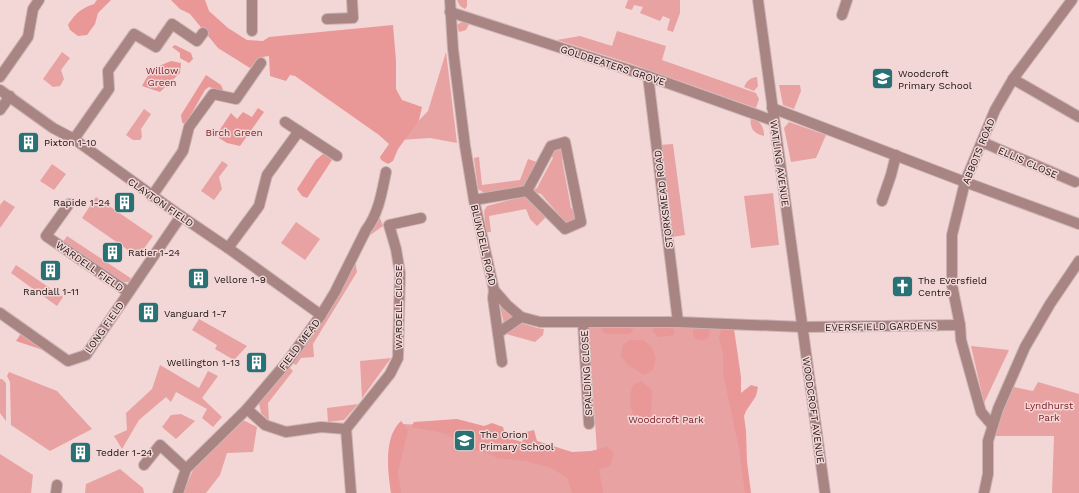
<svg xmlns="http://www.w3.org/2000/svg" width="1079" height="493" font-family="'Work Sans',sans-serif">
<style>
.green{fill:#e8a2a2}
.forest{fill:#e99797}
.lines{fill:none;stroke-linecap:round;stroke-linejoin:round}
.minor-casing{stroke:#cbb4b3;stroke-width:12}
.minor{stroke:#a88483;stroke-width:10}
.labels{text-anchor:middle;stroke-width:3;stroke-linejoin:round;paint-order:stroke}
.street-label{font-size:10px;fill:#1c1313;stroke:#f2d7d6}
.park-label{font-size:10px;fill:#7c1d27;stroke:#f2d7d6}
.poi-label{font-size:10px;fill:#1c1313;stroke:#f2d7d6;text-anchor:start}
</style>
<rect width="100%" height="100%" fill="#f2d7d6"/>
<g class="green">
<path d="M457,0H467V6L465,9L460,6Z"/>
<path d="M628,0H680V13L673,32L667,30L670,19L663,16L660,21L640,13L643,7L634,5L632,10L625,8Z"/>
<path d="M463,21L470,22L466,30L459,32L457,25Z"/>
<path d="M617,31L666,46L662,60L756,93L759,99L756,108L629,63L557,40L580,36L612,46Z"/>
<path d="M62,52L70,58L61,70L64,79L60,86L53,87L43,79Z"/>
<path d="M446,52L457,143L430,138L400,140L428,111Z"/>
<path d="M757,77L758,86L754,91L744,87C747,81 749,78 757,77Z"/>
<path d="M779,85H800L801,91L794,109L783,105Z"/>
<path d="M144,109L151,114L141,129L142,137L140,140H133L126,135Z"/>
<path d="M751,117C760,121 764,126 764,136C754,134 749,128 751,117Z"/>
<path d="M789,122L826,135L816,158L791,162L784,128Z"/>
<path d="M673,144L685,235L672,237L660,145Z"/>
<path d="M558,148L564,150L565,156L562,160L571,208L576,211V218C570,224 567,224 559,221L560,216L541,194L532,191L537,188L553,158L550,155L553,151Z"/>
<path d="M479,157L482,185L520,180L528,159L537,162L527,186L486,194L478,189L474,158Z"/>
<path d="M222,161L228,165L219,177L222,189L214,200L201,191Z"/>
<path d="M52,164L66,174L54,190L40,181Z"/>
<path d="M773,193L779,245L751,248L744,196Z"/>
<path d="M526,196L546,217L537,226L530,219L526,209L489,216L491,232H486L484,211L487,206Z"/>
<path d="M96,197L153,236L138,257L82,218Z"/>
<path d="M4,200L15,207L0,228V205Z"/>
<path d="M378,213L383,226L366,238Z"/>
<path d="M296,222L320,239L305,260L281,243Z"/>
<path d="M67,236L132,279L130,282H119L63,242Z"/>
<path d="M355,260L357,272L313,344L314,357L301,358L296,365L292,363Z"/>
<path d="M16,265L63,297L57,306L11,273Z"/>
<path d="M500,306L514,317L504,324Z"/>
<path d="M199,319L247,346L234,360L215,349L217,345L192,330Z"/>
<path d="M588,321L727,324L748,493H396L401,424L452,426L598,466Z"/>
<path d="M521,323L537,328L544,329L543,335L535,342L506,334Z"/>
<path d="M971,346L1009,350L984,403Z"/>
<path d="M391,358L362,398L360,361Z"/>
<path d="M160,365L199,388L208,371L218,376L202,398L222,417L213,427L202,418L207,409L176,392L171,402L166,397L139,420L122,449L114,436L127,430L126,413L152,389Z"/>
<path d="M289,367L293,371L268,403L269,421L261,413L259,403Z"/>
<path d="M9,372L57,391L92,429L50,451L11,425L10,382L7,376Z"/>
<path d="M0,379H2L6,383V421L0,413Z"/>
<path d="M1038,382L1079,394V493H1052L1054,436H995L1003,411L1014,387L1033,391Z"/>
<path d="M358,404L344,420L328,422L327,408Z"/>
<path d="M181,414L195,421L176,439L162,427L171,415Z"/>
<path d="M243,420L257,427L253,452L227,453L220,475L206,493H183L193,470Z"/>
<path d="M0,454L33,475L31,493H0Z"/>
<path d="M120,469L143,488L144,493H85L86,484Z"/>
</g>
<g class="forest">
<path d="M97,0H111L98,13L95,24L87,35L78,36L70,30L68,25C76,13 80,9 94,4Z"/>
<path d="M171,0H205L209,11L228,28L247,40L263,41L269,37L393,25L396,61V89L402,100L422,107L419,120L398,149L393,161L388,164L381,160L380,157L389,144L379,135L295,76L290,75L286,81L270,76L269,56L262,57L250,68L218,48L190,14L180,9Z"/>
<path d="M175,45L191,53L193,59L189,63L180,58V53L172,47Z"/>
<path d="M171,61L181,63L180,73L160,92L142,86C151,69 153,68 171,61Z"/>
<path d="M206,75L221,85L224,92L209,87L205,90L185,125L182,122L181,115Z"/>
<path d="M258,108L264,112L240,146L227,143L219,138V131L231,113L237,119L243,112L252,117Z"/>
<path d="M324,153L332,160L307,198L302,196L297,189L316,160Z"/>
<path d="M624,326L634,330L630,334H607L602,331L601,327Z"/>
<path d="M656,326L674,329V335L659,337L652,331Z"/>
<path d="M694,327H708L710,332L708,338C699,344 690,337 694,327Z"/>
<path d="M722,328L734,329L741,377V393L751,385L758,387L756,396L746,411L744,416L746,431L747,462L751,493H745L739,448L723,373V353L719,338Z"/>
<path d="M22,332L55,354L16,341Z"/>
<path d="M630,340H643L652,348L656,358L653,370L644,375L629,366L621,356L623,345Z"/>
<path d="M641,381L652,390L651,418L642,424C629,415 628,398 633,385Z"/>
<path d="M457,419L484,426L492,423L503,427L506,437L522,442L526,432L534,430L537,441L572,452L591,451L607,447L614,453L610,466L599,469L603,493H572L567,478L552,468L525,461L497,458L488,453L470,449L444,433L411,427L414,422Z"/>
<path d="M401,421L408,430L398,472L401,493H391C388,471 383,438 401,421Z"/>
</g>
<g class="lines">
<defs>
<g id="minor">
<path d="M252,0V31"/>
<path d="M450,0L453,49L465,146L474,200L494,290L507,305L521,317L540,322H678L803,327L960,325"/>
<path d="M758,0L825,493"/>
<path d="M450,12L648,76L774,121"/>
<path d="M842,15L847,0"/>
<path d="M327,19L353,18L352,0"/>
<path d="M648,76L678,322"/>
<path d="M0,77L28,37L33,9L39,0"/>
<path d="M1013,79L1079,117"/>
<path d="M0,90L53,128L74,139L181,216L228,248L321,315"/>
<path d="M772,108L965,182L1079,224"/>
<path d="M0,110L10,96"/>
<path d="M285,122L337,156"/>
<path d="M74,139L109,89L108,71L134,34L156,47L172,24L197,41L203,33"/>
<path d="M982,142L1075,182"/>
<path d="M152,196L183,151L189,127L213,94L236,99L261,63"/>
<path d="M474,200L527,191L551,146L565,142L581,222L565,229L527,191"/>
<path d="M882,201L891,175L896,155"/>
<path d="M69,204L46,236L128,292"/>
<path d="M228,248L259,206L267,175L299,131"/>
<path d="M494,290L493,298L502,362"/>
<path d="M0,313L68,361L86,355L181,216"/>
<path d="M583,322L589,424"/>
<path d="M498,333L521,317"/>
<path d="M247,409L265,425L286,432L321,427L346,429"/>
<path d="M992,425L981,412L961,340L960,325L952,285V235L965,182L995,110L1013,79L1072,0"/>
<path d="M346,429L390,374L398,358L400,273L396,249L389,225L421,218"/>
<path d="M346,429L351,493"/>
<path d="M144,465L160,445L186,469"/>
<path d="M56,493L57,485"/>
<path d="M178,493L186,469L247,409L287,362L321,315L335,292L366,230C379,213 382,191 386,172"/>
<path d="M984,493L988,474V441L998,409L1025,347L1050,304L1079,261"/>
</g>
</defs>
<use href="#minor" class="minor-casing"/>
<use href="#minor" class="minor"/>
</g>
<defs>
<symbol id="school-square" viewBox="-11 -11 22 22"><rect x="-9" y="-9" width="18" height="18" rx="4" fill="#287276" stroke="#f2d7d6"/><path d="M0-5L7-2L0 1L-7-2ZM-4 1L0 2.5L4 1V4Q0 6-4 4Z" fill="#fff"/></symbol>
<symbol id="building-square" viewBox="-11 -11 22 22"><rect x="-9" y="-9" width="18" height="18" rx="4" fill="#287276" stroke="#f2d7d6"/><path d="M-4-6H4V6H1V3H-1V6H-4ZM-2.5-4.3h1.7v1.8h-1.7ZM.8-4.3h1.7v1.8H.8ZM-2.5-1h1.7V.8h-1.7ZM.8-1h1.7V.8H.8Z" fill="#fff"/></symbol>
<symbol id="church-square" viewBox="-11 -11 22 22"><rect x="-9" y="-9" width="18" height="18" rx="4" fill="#287276" stroke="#f2d7d6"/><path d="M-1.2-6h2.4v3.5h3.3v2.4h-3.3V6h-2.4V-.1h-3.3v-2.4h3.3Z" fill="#fff"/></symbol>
</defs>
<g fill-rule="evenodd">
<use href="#school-square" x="870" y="66" width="25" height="25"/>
<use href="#building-square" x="16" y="130" width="25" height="25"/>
<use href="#building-square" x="112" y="190" width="25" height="25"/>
<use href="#building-square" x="100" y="240" width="25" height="25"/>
<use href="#building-square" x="38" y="258" width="25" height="25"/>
<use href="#building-square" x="186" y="266" width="25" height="25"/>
<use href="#church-square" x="890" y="274" width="25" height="25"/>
<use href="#building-square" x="136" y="300" width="25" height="25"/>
<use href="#building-square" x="244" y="350" width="25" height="25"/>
<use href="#school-square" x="452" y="428" width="25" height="25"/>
<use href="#building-square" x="68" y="440" width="25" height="25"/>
</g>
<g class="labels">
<g class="street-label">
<text transform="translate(613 65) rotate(18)" y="4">GOLDBEATERS GROVE</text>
<text transform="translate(978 151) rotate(-68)" y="4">ABBOTS ROAD</text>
<text transform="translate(1028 162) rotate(24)" y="4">ELLIS CLOSE</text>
<text transform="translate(780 163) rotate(82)" y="4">WATLING AVENUE</text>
<text transform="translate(663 199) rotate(-97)" y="4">STORKSMEAD ROAD</text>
<text transform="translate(161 202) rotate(35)" y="4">CLAYTON FIELD</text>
<text transform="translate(484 245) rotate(77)" y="4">BLUNDELL ROAD</text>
<text transform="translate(90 266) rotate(35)" y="4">WARDELL FIELD</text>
<text transform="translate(398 307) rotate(-90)" y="4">WARDELL CLOSE</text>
<text transform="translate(881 326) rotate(-1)" y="4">EVERSFIELD GARDENS</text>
<text transform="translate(104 327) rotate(-55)" y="4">LONG FIELD</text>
<text transform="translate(299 344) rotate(-53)" y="4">FIELD MEAD</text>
<text transform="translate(586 373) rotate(-93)" y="4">SPALDING CLOSE</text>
<text transform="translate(814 410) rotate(82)" y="4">WOODCROFT AVENUE</text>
</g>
<g class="park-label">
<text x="162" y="74">Willow<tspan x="162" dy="12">Green</tspan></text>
<text x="234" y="136">Birch Green</text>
<text x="1049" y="409">Lyndhurst<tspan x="1049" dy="12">Park</tspan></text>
<text x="666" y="423">Woodcroft Park</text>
</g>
<g class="poi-label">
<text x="898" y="77">Woodcroft<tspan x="898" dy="12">Primary School</tspan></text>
<text x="44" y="146">Pixton 1-10</text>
<text x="110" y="206" text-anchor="end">Rapide 1-24</text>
<text x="128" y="256">Ratier 1-24</text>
<text x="214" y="283">Vellore 1-9</text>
<text x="918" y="284">The Eversfield<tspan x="918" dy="12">Centre</tspan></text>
<text x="51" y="295" text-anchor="middle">Randall 1-11</text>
<text x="164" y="317">Vanguard 1-7</text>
<text x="240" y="366" text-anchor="end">Wellington 1-13</text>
<text x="480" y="438">The Orion<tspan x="480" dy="12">Primary School</tspan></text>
<text x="96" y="456">Tedder 1-24</text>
</g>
</g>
</svg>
